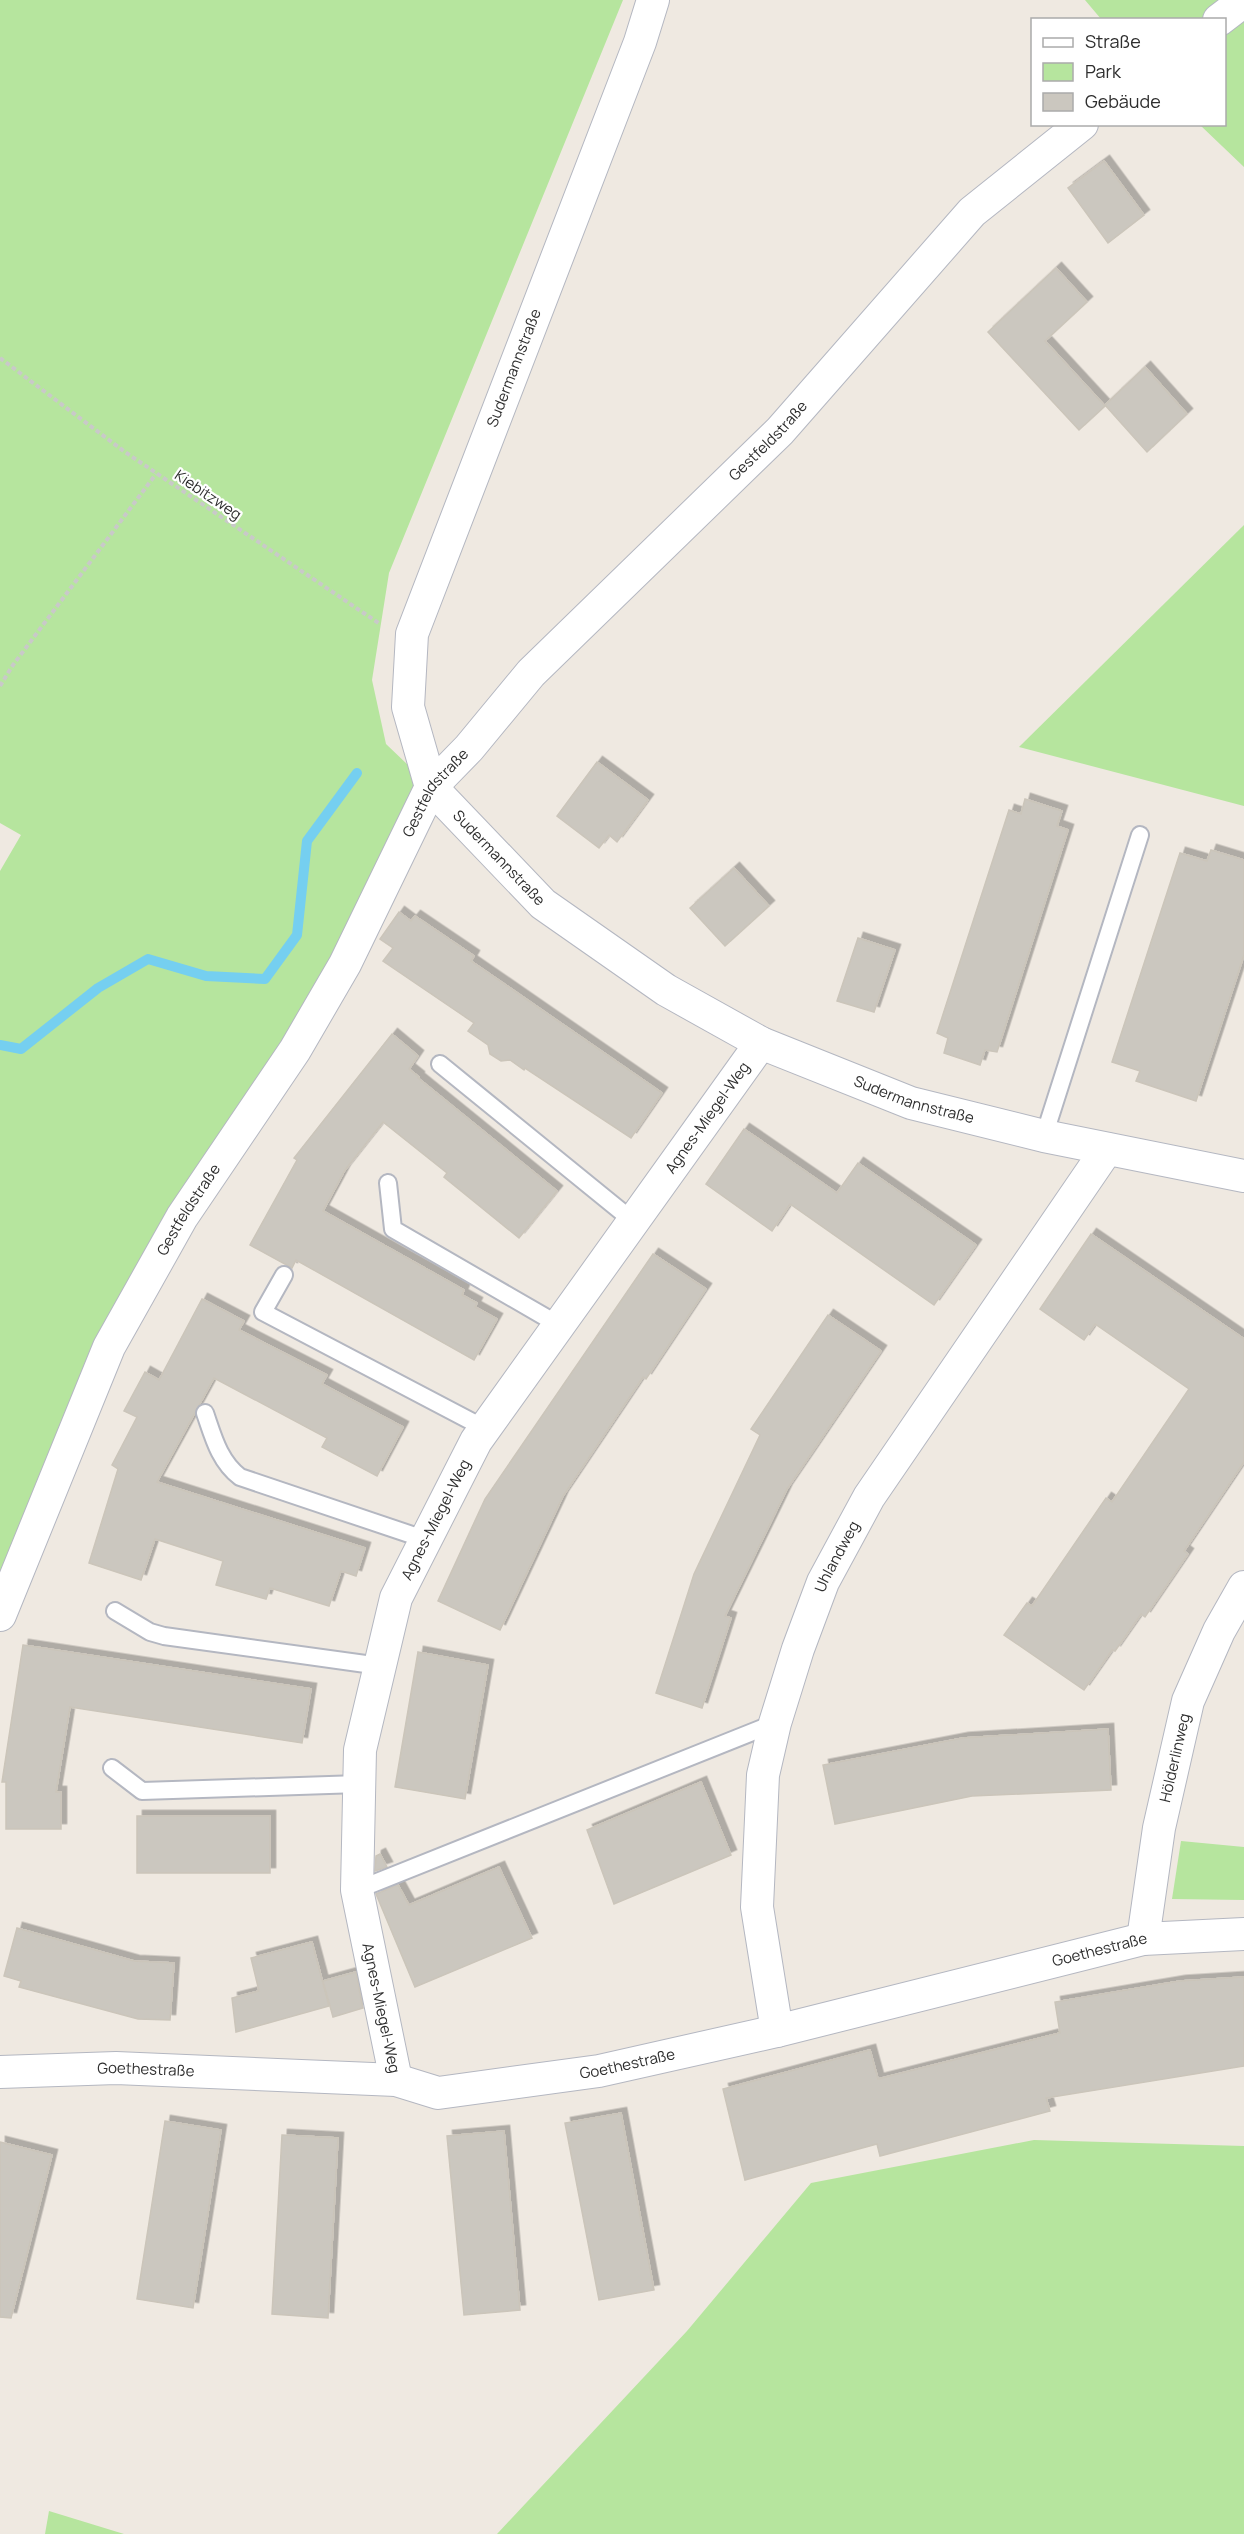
<svg xmlns="http://www.w3.org/2000/svg" width="1244" height="2534" font-family="Manrope,sans-serif">
<style>
.green{fill:#b6e59e}
.lines{fill:none;stroke-linecap:round;stroke-linejoin:round}
.stream{stroke:#75cff0;stroke-width:10}
.building{fill:#cbc7bf;stroke:#cbc5ba;stroke-width:1.5;filter:url(#shadow)}
.lane-casing{stroke:#b4b7c1;stroke-width:20}
.street-casing{stroke:#b4b7c1;stroke-width:34}
.path{stroke:#c9c9c9;stroke-width:4;stroke-dasharray:4.5 3;stroke-linecap:butt}
.lane{stroke:#fff;stroke-width:16}
.street{stroke:#fff;stroke-width:32}
.labels{text-anchor:middle;stroke-width:4.5;stroke-linejoin:round;paint-order:stroke}
.street-label{font-size:15px;fill:#2e2e2e;stroke:#fff}
</style>
<defs>
<filter id="shadow"><feDropShadow dx="5.5" dy="-5.5" stdDeviation="0" flood-color="#0004"/></filter>
</defs>
<rect width="100%" height="100%" fill="#efe9e1"/>
<g class="green">
<path d="M0,0H623L389,573L372,680L386,744L431,787L182,1217L0,1615V871L21,835L0,823Z"/>
<path d="M1085,0H1244V167L1200,125L1224,124V20L1101,19Z"/>
<path d="M1244,525V806L1019,747Z"/>
<path d="M1181,1841L1244,1847V1900L1172,1899Z"/>
<path d="M1034,2140L1244,2146V2534H497L687,2331L811,2183Z"/>
<path d="M49,2511L124,2534H45Z"/>
</g>
<g class="lines">
<path class="stream" d="M0,1045L21,1049L98,988L148,959L206,976L265,979L297,935L307,841L357,773"/>
</g>
<g class="building">
<path d="M1104,161L1144,215L1108,243L1068,188Z"/>
<path d="M1056,268L1087,302L1045,341L1105,406L1079,430L988,332Z"/>
<path d="M1145,367L1187,414L1147,452L1105,405Z"/>
<path d="M597,762L648,800L617,842L609,835L599,848L557,816Z"/>
<path d="M1025,799L1062,811L1057,826L1068,830L997,1052L985,1050L980,1065L944,1053L948,1038L937,1033L1009,810L1021,814Z"/>
<path d="M1211,850L1244,860V955L1196,1101L1136,1081L1140,1071L1112,1062L1180,853L1207,861Z"/>
<path d="M734,868L769,906L725,946L690,908Z"/>
<path d="M399,912L411,921L415,916L474,956L471,961L662,1093L631,1138L525,1068L524,1070L510,1060L501,1061L490,1054L488,1045L468,1031L474,1023L383,961L393,948L380,939Z"/>
<path d="M858,938L895,950L874,1012L837,1001Z"/>
<path d="M392,1034L418,1056L409,1069L419,1077L418,1078L557,1191L519,1238L444,1177L447,1173L383,1122L345,1170L323,1211L464,1290L462,1295L477,1303L475,1307L497,1319L474,1360L296,1260L292,1268L250,1245L297,1160L294,1158Z"/>
<path d="M744,1129L837,1193L858,1163L976,1245L934,1305L790,1204L772,1231L706,1184Z"/>
<path d="M1091,1234L1244,1339V1462L1184,1551L1188,1554L1145,1617L1141,1614L1115,1651L1112,1650L1084,1690L1004,1635L1027,1603L1032,1606L1106,1498L1112,1502L1189,1389L1095,1324L1084,1340L1040,1309Z"/>
<path d="M653,1254L706,1289L646,1379L643,1377L563,1496L500,1630L438,1601L485,1499Z"/>
<path d="M202,1299L244,1321L239,1330L327,1375L322,1384L403,1427L377,1476L322,1447L327,1438L214,1378L157,1482L365,1548L356,1576L341,1571L329,1606L270,1588L266,1599L216,1585L223,1561L155,1539L141,1580L89,1563L118,1469L112,1465L137,1417L124,1411L145,1372L159,1380Z"/>
<path d="M828,1315L881,1351L787,1489L725,1616L731,1618L702,1708L656,1693L694,1574L760,1435L751,1429Z"/>
<path d="M23,1645L311,1689L302,1743L70,1707L56,1792H61V1829H6V1782H2Z"/>
<path d="M418,1652L488,1665L465,1799L395,1787Z"/>
<path d="M1108,1729L1111,1790L972,1796L835,1824L823,1765L963,1738Z"/>
<path d="M701,1782L731,1855L614,1904L587,1830Z"/>
<rect x="137" y="1816" width="133" height="57"/>
<path d="M380,1854L387,1867L375,1871L376,1856Z"/>
<path d="M499,1867L532,1938L415,1987L376,1894L398,1885L409,1905Z"/>
<path d="M17,1928L134,1961L174,1963L170,2020L138,2019L19,1987L21,1981L4,1976Z"/>
<path d="M312,1942L329,2006L236,2032L232,1998L259,1991L251,1958Z"/>
<path d="M356,1972L363,2008L333,2017L323,1981Z"/>
<path d="M1244,1977V2066L1046,2098L1050,2111L880,2156L877,2144L745,2180L723,2089L870,2050L878,2079L1060,2033L1055,2002L1180,1981Z"/>
<path d="M621,2113L654,2290L599,2300L565,2123Z"/>
<path d="M165,2121L221,2130L193,2308L137,2299Z"/>
<path d="M504,2131L520,2310L464,2315L447,2136Z"/>
<path d="M282,2135L338,2138L328,2318L272,2314Z"/>
<path d="M0,2142L52,2155L11,2318L0,2317Z"/>
</g>
<g class="lines">
<defs>
<g id="lane">
<path d="M440,1064L633,1221"/>
<path d="M1044,1136L1140,835"/>
<path d="M388,1183L393,1229L559,1325"/>
<path d="M284,1275L263,1312L484,1428"/>
<path d="M205,1413C213,1436 219,1461 240,1477L424,1539"/>
<path d="M115,1611L150,1632L164,1636L380,1666"/>
<path d="M112,1768L142,1791L359,1784"/>
<path d="M357,1890L775,1723"/>
</g>
<g id="street">
<path id="s1" d="M653,0L640,42L412,634L408,707L431,787L543,904L666,990L761,1043L911,1103L1044,1136L1244,1176"/>
<path d="M1219,20L1244,1"/>
<path id="s2" d="M0,1615L109,1347L182,1217L295,1050L345,964L431,787L469,748L531,673L780,431L972,212L1082,124"/>
<path id="s3" d="M1143,1939L1159,1828L1188,1701L1219,1631L1244,1587"/>
<path id="s4" d="M777,2031L757,1907L763,1775L775,1723L798,1649L823,1582L869,1497L1107,1149"/>
<path id="s5" d="M0,2072L116,2068L396,2080L438,2093L599,2071L777,2031L1143,1939L1244,1934"/>
<path id="s6" d="M396,2080L357,1890L360,1750L396,1598L476,1441L761,1043"/>
</g>
</defs>
<use href="#lane" class="lane-casing"/>
<use href="#street" class="street-casing"/>
<g class="path">
<path d="M0,358L125,452L380,624"/>
<path d="M0,686L13,665L156,474"/>
</g>
<use href="#lane" class="lane"/>
<use href="#street" class="street"/>
</g>
<g class="labels">
<g class="street-label">
<text transform="translate(514 368) rotate(-69)" y="5">Sudermannstraße</text>
<text dy="5" stroke="none"><textPath href="#s2" startOffset="1420">Gestfeldstraße</textPath></text>
<text transform="translate(208 495) rotate(34)" y="5">Kiebitzweg</text>
<text dy="5" stroke="none"><textPath href="#s2" startOffset="934">Gestfeldstraße</textPath></text>
<text dy="5" stroke="none"><textPath href="#s1" startOffset="933">Sudermannstraße</textPath></text>
<text dy="5" stroke="none"><textPath href="#s1" startOffset="1419">Sudermannstraße</textPath></text>
<text dy="5" stroke="none"><textPath href="#s6" startOffset="1064">Agnes-Miegel-Weg</textPath></text>
<text dy="5" stroke="none"><textPath href="#s2" startOffset="448">Gestfeldstraße</textPath></text>
<text dy="5" stroke="none"><textPath href="#s6" startOffset="578">Agnes-Miegel-Weg</textPath></text>
<text dy="5" stroke="none"><textPath href="#s4" startOffset="489">Uhlandweg</textPath></text>
<text dy="5" stroke="none"><textPath href="#s3" startOffset="184">Hölderlinweg</textPath></text>
<text dy="5" stroke="none"><textPath href="#s5" startOffset="1118">Goethestraße</textPath></text>
<text transform="translate(381 2008) rotate(78)" y="5">Agnes-Miegel-Weg</text>
<text dy="5" stroke="none"><textPath href="#s5" startOffset="632">Goethestraße</textPath></text>
<text dy="5" stroke="none"><textPath href="#s5" startOffset="146">Goethestraße</textPath></text>
</g>
</g>
<rect x="1031" y="18" width="195" height="108" fill="#ffffff" stroke="#ababab" stroke-width="1.5"/>
<rect x="1043" y="38" width="30" height="9" fill="#ffffff" stroke="#ababab" stroke-width="1.5"/>
<text x="1085" y="48" font-size="18" fill="#2e2e2e">Straße</text>
<rect x="1043" y="63" width="30" height="18" fill="#b6e59e" stroke="#ababab" stroke-width="1.5"/>
<text x="1085" y="78" font-size="18" fill="#2e2e2e">Park</text>
<rect x="1043" y="93" width="30" height="18" fill="#cbc7bf" stroke="#ababab" stroke-width="1.5"/>
<text x="1085" y="108" font-size="18" fill="#2e2e2e">Gebäude</text>
</svg>
